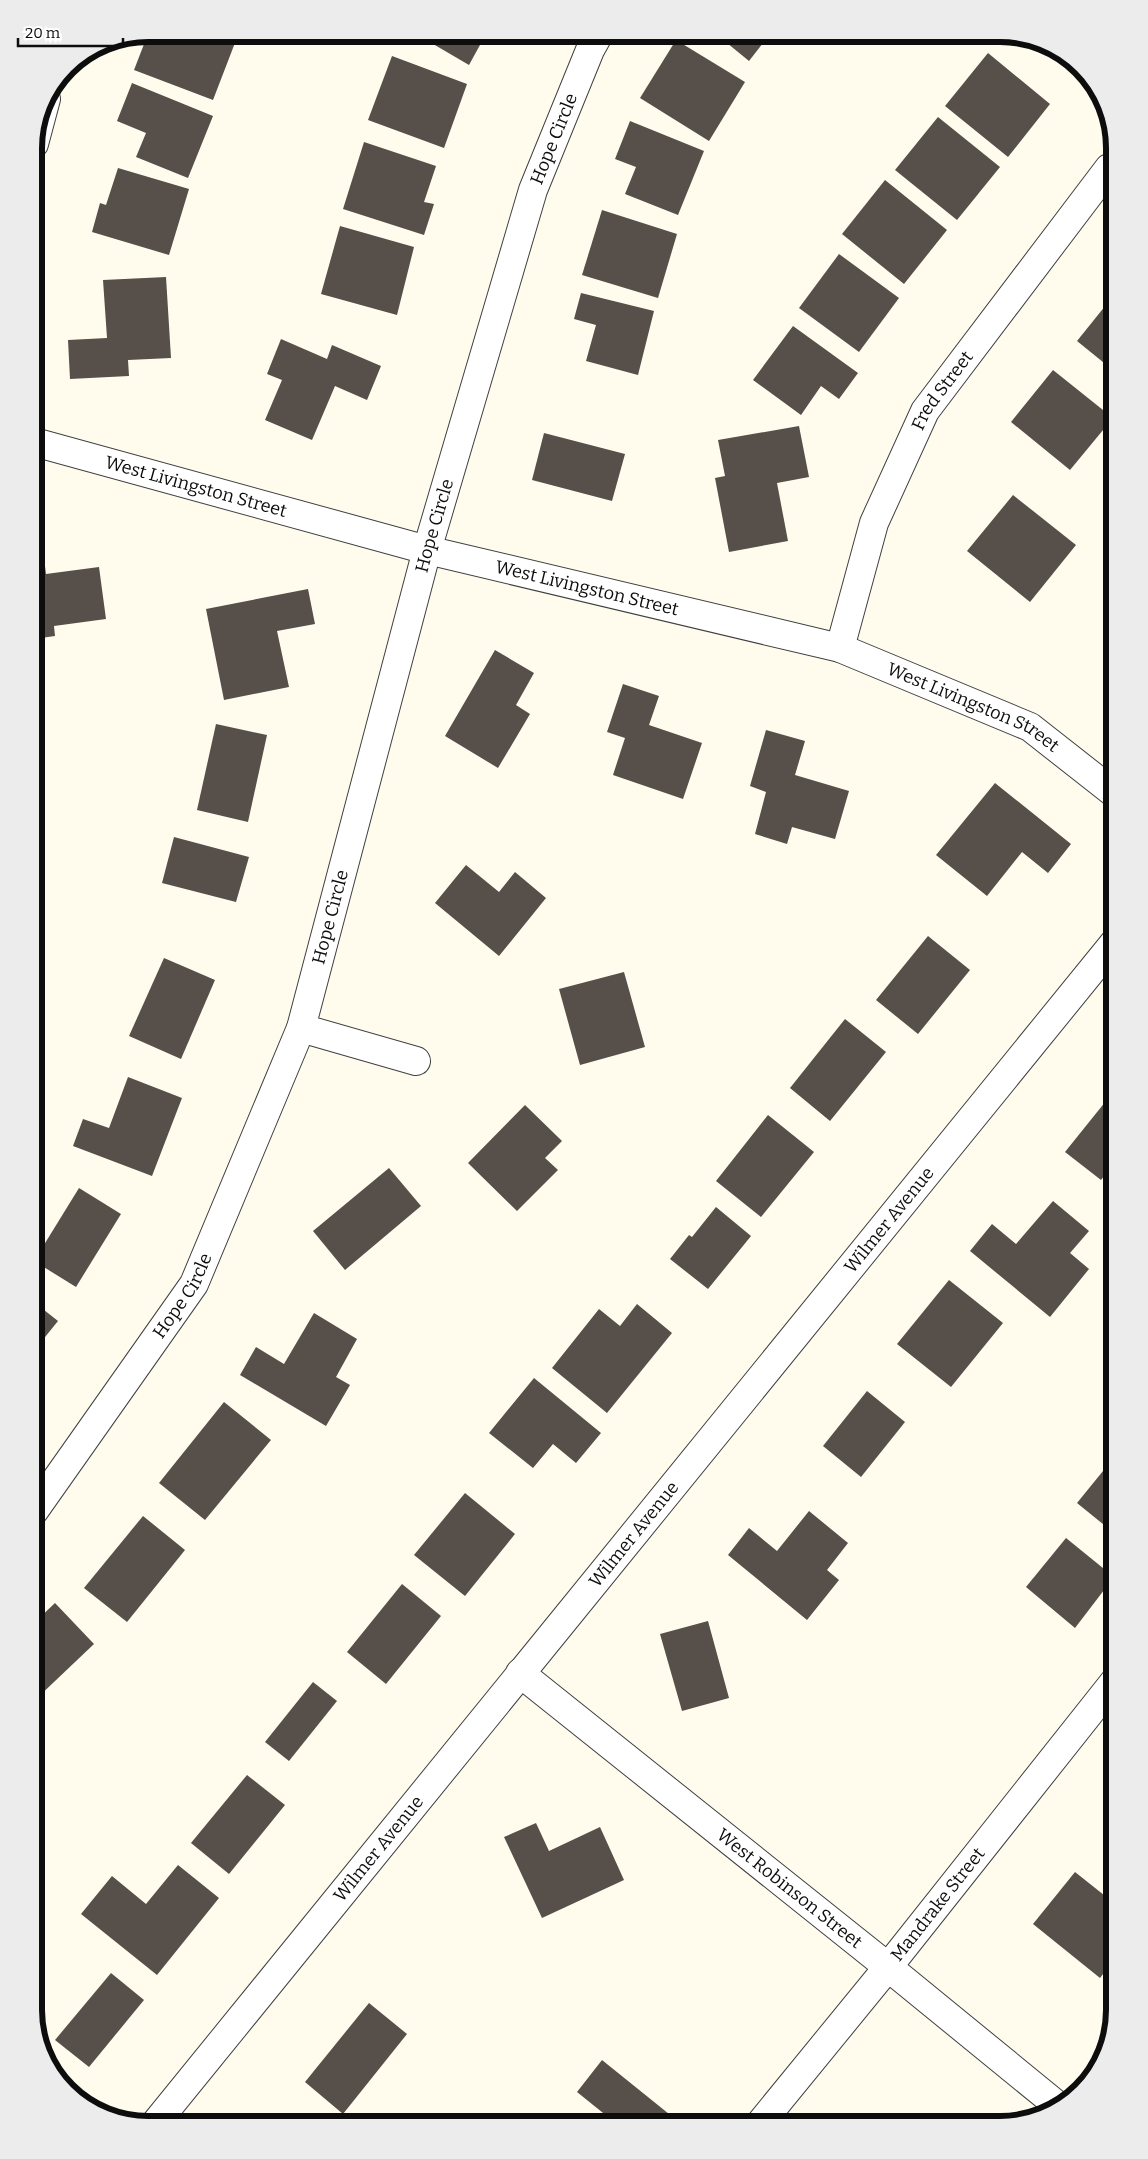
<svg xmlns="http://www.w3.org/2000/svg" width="1148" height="2159" font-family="Bitter,serif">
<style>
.building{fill:#564f4a}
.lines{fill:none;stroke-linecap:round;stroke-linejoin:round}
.minor-casing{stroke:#404040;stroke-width:30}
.minor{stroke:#fff;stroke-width:28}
.labels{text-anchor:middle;stroke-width:5;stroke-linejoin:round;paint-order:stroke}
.street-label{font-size:18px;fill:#0d0d0d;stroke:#fff}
.rim{fill:none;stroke:#0d0d0d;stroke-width:6}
</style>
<rect width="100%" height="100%" fill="#fffcee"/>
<g class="building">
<path d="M157,34L238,35L213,100L134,70L146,39L154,42Z"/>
<path d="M416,34H486L469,65Z"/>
<path d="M716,34H770L749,61Z"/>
<path d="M676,40L745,82L709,141L640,98Z"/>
<path d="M988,53L1050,104L1008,157L945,106Z"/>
<path d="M392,56L467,84L444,148L368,120Z"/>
<path d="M132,83L213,116L188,178L136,157L146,133L117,121Z"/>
<path d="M938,117L1000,167L957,220L895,170Z"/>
<path d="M630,121L704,151L678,215L625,194L636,167L615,159Z"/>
<path d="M364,142L436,166L424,202L434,204L424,235L343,209Z"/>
<path d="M118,168L189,189L169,255L92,232L100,203L106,205Z"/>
<path d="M885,180L947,230L904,284L842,234Z"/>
<path d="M602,210L677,234L658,298L582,275Z"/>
<path d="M340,226L414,247L397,315L321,294Z"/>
<path d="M839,254L899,298L859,352L799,308Z"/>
<path d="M166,277L171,358L128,360L129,376L70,379L68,340L107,338L103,280Z"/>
<path d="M581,293L654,311L638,375L586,361L596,325L574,319Z"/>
<path d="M1114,295V371L1077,341Z"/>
<path d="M793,326L858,373L839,399L821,386L801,415L753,380Z"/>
<path d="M281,339L327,359L332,345L381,366L367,400L335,386L312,440L265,420L282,380L267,374Z"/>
<path d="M1053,370L1113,418L1070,470L1011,422Z"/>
<path d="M799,426L809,477L777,483L788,541L729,552L715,478L725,476L718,440Z"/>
<path d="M544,433L625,454L612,501L532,480Z"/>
<path d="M1013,495L1076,545L1030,602L967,551Z"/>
<path d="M40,527L46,574L99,567L106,619L54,626L55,636L34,639V528Z"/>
<path d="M308,589L315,624L277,631L289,687L224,700L206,609Z"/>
<path d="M495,650L534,673L516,705L530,714L498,768L445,736Z"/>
<path d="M34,667L40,668L35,691H34Z"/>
<path d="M623,684L659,696L649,725L702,743L683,799L613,775L625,738L607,732Z"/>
<path d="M216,724L267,735L248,822L197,810Z"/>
<path d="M766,730L805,741L795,775L849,791L835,839L792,827L787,844L755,834L766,792L750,786Z"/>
<path d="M995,783L1071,844L1048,873L1022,852L987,896L936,855Z"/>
<path d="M174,837L249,857L236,902L162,883Z"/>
<path d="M466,865L499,892L515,872L546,898L499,956L435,903Z"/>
<path d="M928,936L970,970L918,1034L876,1000Z"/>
<path d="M164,958L215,980L181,1059L129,1036Z"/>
<path d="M624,972L645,1047L580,1065L559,989Z"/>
<path d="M845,1019L886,1052L830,1121L790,1088Z"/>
<path d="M128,1077L182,1098L152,1176L73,1146L83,1119L109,1128Z"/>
<path d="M1114,1091V1164L1101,1180L1065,1152Z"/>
<path d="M525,1105L562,1141L545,1158L558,1170L517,1211L468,1163Z"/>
<path d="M768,1115L814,1152L761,1217L716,1181Z"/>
<path d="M389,1168L421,1206L345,1270L313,1231Z"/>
<path d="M79,1188L121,1214L76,1287L34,1261Z"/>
<path d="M1053,1201L1089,1231L1070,1253L1089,1269L1050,1317L970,1251L992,1224L1016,1244Z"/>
<path d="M716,1207L751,1236L708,1289L670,1259L689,1235L692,1237Z"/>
<path d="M949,1280L1003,1323L951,1387L897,1344Z"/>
<path d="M34,1302L58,1321L37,1347L34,1344Z"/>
<path d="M637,1304L672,1333L607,1413L552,1368L599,1309L620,1326Z"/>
<path d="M314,1313L357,1339L336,1377L350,1385L326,1426L240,1375L256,1347L284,1364Z"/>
<path d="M534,1378L601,1433L576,1463L553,1444L533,1468L489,1433Z"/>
<path d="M867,1391L905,1422L861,1477L823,1446Z"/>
<path d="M224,1402L271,1440L205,1520L159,1483Z"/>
<path d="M1103,1471L1114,1480V1533L1077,1503Z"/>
<path d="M465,1493L515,1534L465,1596L414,1555Z"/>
<path d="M809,1511L848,1543L827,1570L839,1580L807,1620L728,1555L749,1528L777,1551Z"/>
<path d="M143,1516L185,1550L127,1622L84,1588Z"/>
<path d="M1066,1538L1114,1577L1075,1628L1026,1587Z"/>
<path d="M402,1584L441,1616L386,1684L347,1652Z"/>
<path d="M55,1603L94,1644L34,1701V1623Z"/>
<path d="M708,1621L729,1698L682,1711L660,1634Z"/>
<path d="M313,1682L337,1701L289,1761L265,1742Z"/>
<path d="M247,1775L285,1805L229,1874L191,1843Z"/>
<path d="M536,1823L549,1851L600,1827L624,1880L542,1918L504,1837Z"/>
<path d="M178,1865L219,1898L157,1975L81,1914L112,1876L146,1904Z"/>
<path d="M1075,1872L1114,1903V1960L1100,1978L1033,1924Z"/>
<path d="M111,1973L144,2000L89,2067L55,2040Z"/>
<path d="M369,2003L407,2034L343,2114L305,2082Z"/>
<path d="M602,2060L669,2114L660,2125H618L577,2092Z"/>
<path d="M286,2117L296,2125H279Z"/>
</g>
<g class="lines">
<defs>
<g id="minor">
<path d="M34,144L46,99"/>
<path id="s1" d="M34,442L427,550L840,648L1030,727L1114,793"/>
<path id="s2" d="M840,648L874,523L925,411L1109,168"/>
<path d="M301,1028L416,1061"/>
<path id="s3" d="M34,1511L194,1284L301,1028L427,550L533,190L590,50L599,34"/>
<path id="s4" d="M520,1673L888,1967L1057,2105"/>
<path id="s5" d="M154,2125L1114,943"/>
<path id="s6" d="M759,2125L888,1967L1114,1682"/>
</g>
</defs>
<use href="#minor" class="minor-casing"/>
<use href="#minor" class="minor"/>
</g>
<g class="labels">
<g class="street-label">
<text dy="6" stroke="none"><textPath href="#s3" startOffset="1480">Hope Circle</textPath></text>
<text dy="6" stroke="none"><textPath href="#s2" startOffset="279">Fred Street</textPath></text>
<text dy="6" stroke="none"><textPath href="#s1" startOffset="168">West Livingston Street</textPath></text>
<text dy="6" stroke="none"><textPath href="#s3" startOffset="1075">Hope Circle</textPath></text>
<text dy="6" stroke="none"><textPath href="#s1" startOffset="572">West Livingston Street</textPath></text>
<text dy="6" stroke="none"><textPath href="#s1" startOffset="978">West Livingston Street</textPath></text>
<text dy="6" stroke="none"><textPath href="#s3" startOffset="670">Hope Circle</textPath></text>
<text dy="6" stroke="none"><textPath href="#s5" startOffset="1166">Wilmer Avenue</textPath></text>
<text dy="6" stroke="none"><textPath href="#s3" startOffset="262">Hope Circle</textPath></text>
<text dy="6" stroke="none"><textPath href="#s5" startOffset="761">Wilmer Avenue</textPath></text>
<text dy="6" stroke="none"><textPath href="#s5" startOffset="356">Wilmer Avenue</textPath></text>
<text dy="6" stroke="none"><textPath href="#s4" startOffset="345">West Robinson Street</textPath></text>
<text dy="6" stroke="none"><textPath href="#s6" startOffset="284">Mandrake Street</textPath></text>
</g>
</g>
<path d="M0 0H1148V2159H0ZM148 42H1000A106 106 0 0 1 1106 148V2010A106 106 0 0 1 1000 2116H148A106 106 0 0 1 42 2010V148A106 106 0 0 1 148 42Z" fill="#ececec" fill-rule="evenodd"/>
<path class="rim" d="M148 42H1000A106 106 0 0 1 1106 148V2010A106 106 0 0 1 1000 2116H148A106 106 0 0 1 42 2010V148A106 106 0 0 1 148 42Z"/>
<path d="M18 38v8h105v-8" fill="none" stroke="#0d0d0d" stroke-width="2.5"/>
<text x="25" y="38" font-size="15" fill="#0d0d0d" stroke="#ffffff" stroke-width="4" paint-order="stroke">20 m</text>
</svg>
